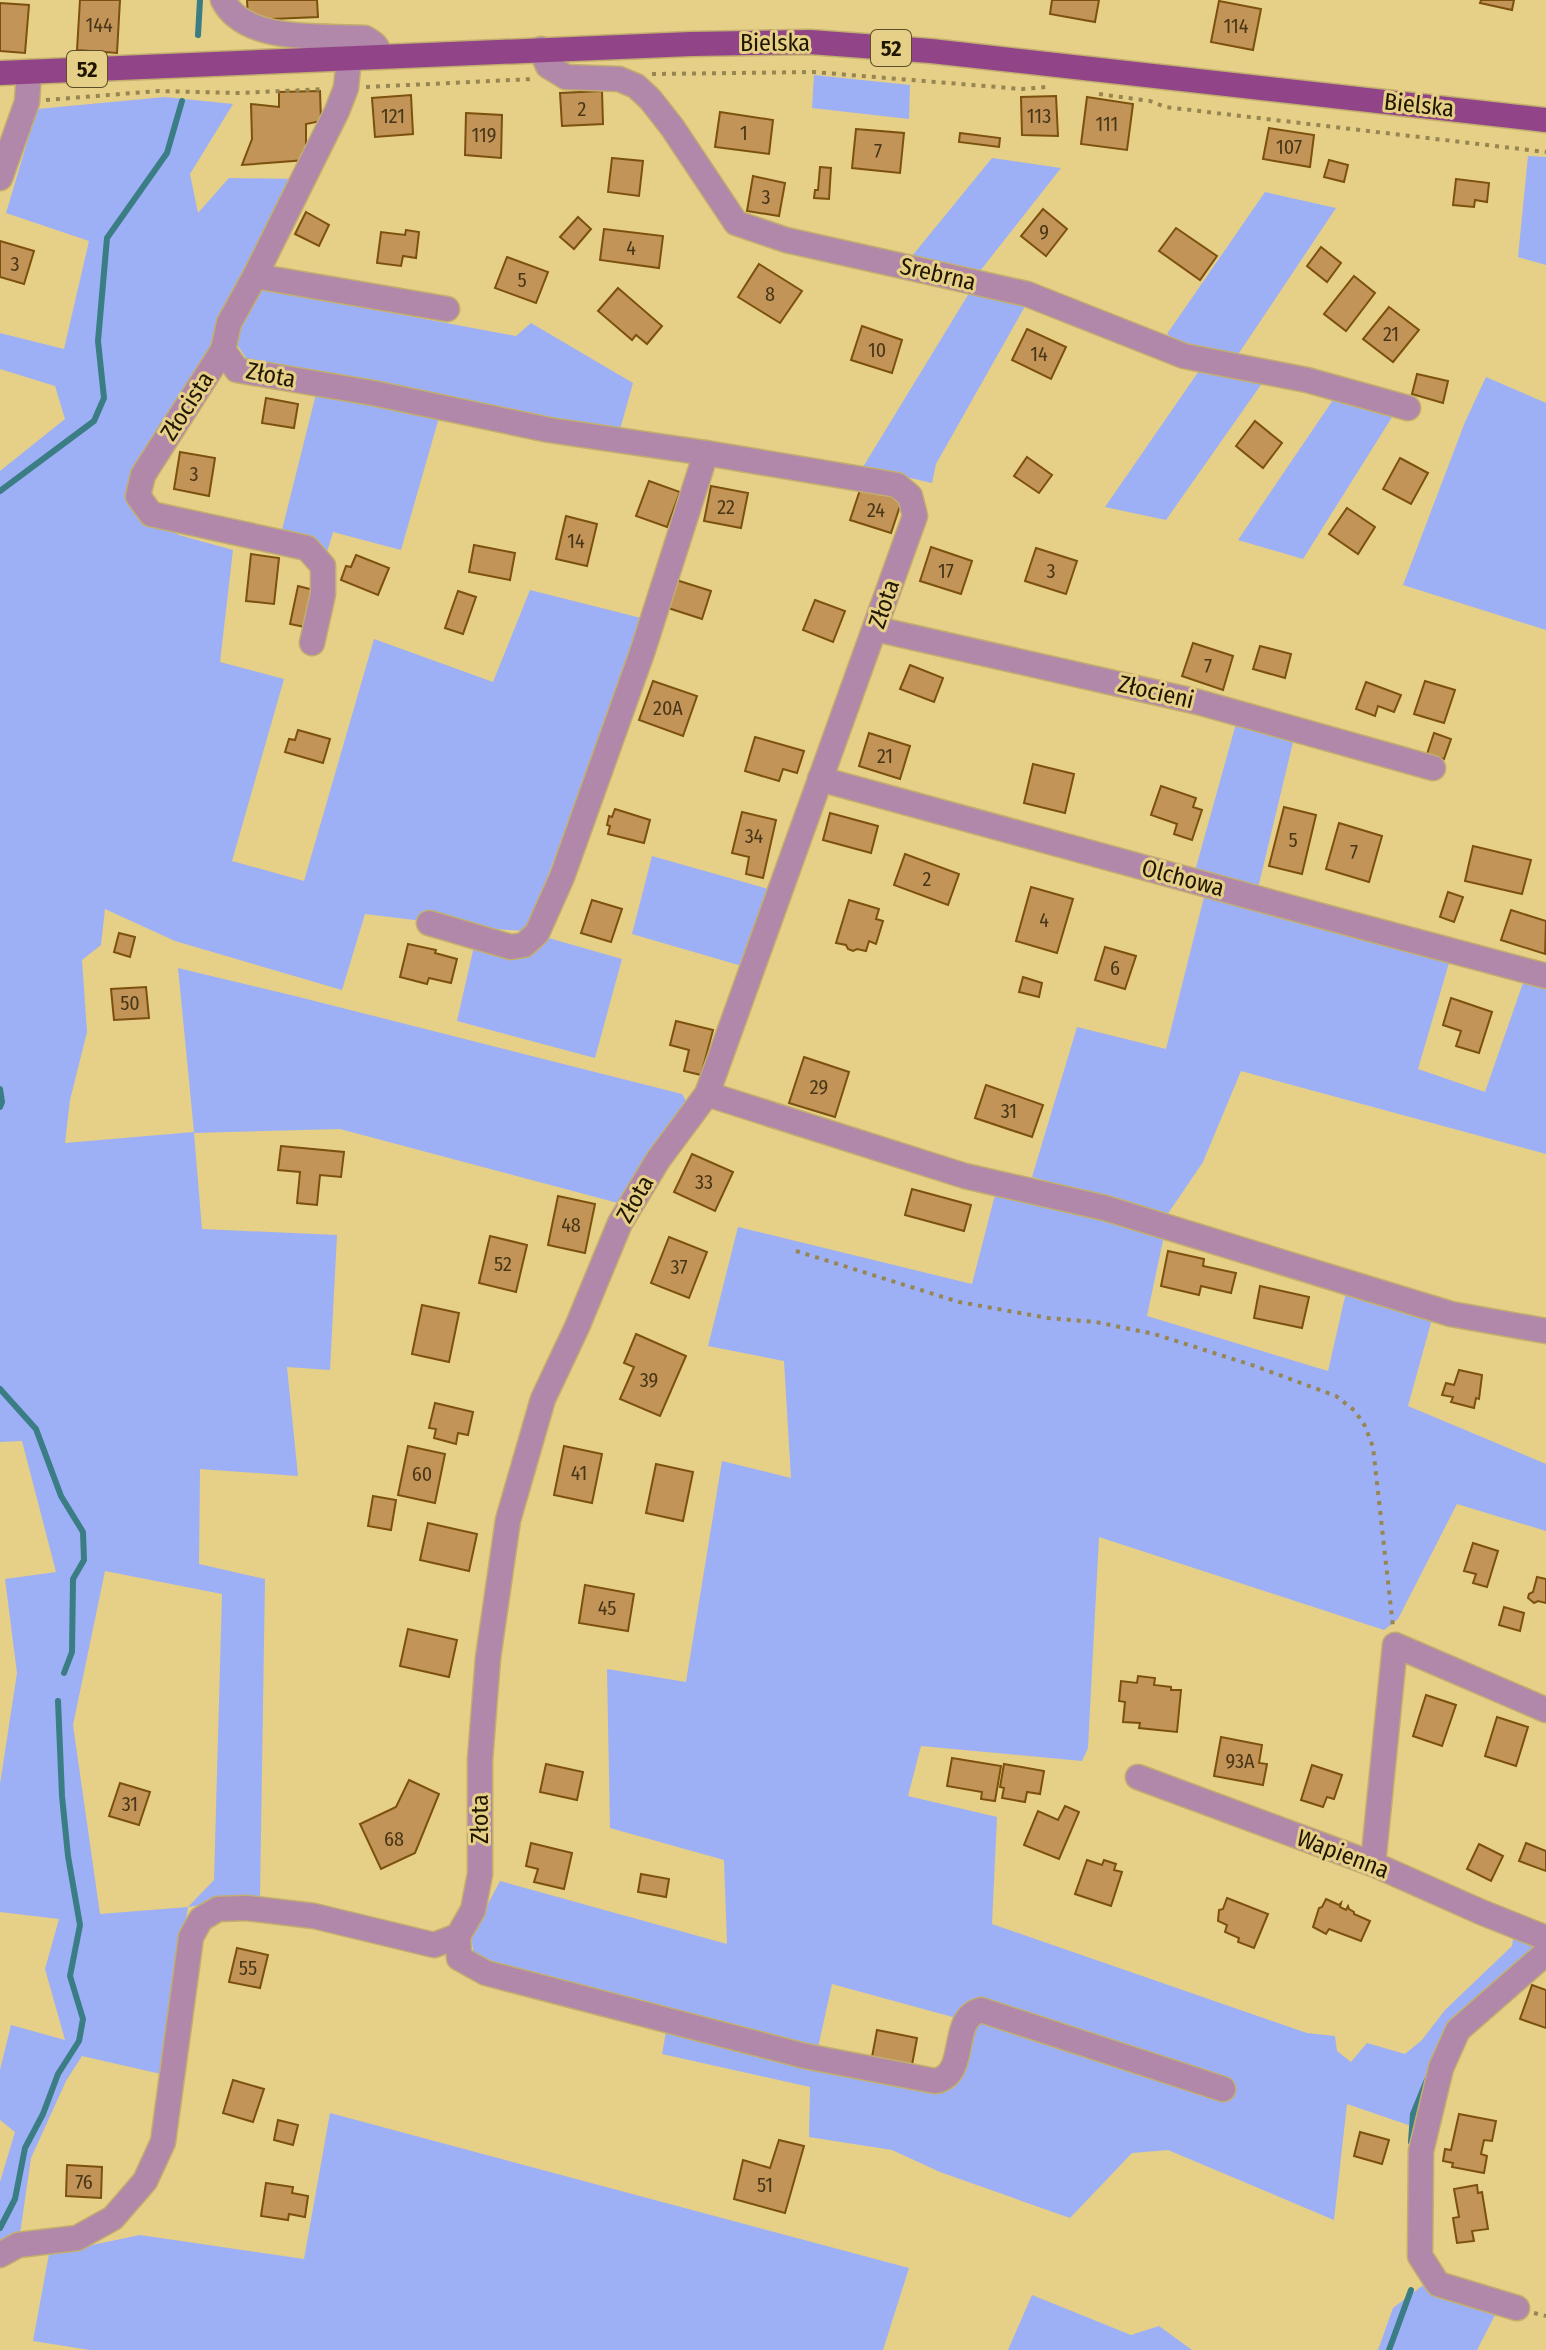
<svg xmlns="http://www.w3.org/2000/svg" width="1546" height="2350" font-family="'Fira Sans Condensed',sans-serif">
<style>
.green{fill:#9db0f6;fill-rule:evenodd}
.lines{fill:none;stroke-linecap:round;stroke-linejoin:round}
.stream{stroke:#3b7d84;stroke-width:6}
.building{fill:#c29458;stroke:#7c510d;stroke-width:2}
.minor-casing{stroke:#c2ae6e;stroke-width:27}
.major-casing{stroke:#c2ae6e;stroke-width:27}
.path{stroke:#978651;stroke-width:4;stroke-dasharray:4 6;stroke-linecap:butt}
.minor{stroke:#b187aa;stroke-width:24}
.major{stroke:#914588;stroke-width:24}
.labels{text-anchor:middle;stroke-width:6;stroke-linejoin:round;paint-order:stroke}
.number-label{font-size:20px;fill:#483616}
.shield{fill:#e6cf86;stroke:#5b4e28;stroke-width:2}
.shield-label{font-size:22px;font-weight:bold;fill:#201700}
.street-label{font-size:24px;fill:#201700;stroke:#e6cf86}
</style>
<rect width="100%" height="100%" fill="#e6cf86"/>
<g class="green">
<path d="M814,75L910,85L909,119L812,108Z"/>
<path d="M165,97L233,104L190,174L198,213L229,178L297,179L214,351L133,478L147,519L179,535L233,550L220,662L284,679L232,861L304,881L374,639L493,682L530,590L645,619L527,931L489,929L365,914L342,990L175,941L105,909L101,945L82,960L87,1032L70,1100L65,1143L194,1132L178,968L295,996L682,1094L690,1108L618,1203L340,1129L194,1133L202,1229L337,1235L330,1370L287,1367L298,1476L200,1469L199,1564L265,1579L260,1897L188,1907L161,2074L82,2056L66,2081L31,2158L20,2234L0,2244V2182L15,2132L0,2120V2070L11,2025L65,2040L45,1969L59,1919L0,1912V1784L17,1673L5,1579L56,1572L22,1441L0,1442V471L65,419L55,386L0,369V333L64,349L89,241L6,213L37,109ZM105,1571L222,1594L214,1880L188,1907L100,1914L73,1725Z"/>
<path d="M1528,156L1546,157V265L1518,257Z"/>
<path d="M992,158L1061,168L980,271L912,256Z"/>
<path d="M1265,192L1336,208L1237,356L1191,351L1167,334Z"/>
<path d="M254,287L516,336L531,323L633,383L619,433L248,361L236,343Z"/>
<path d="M971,290L1028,301L936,464L932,483L863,467Z"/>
<path d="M1201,368L1265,379L1166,520L1105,507Z"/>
<path d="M1486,377L1546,403V630L1403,585L1465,422Z"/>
<path d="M316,394L440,414L401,550L333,532L327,552L281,534Z"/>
<path d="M1335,397L1394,414L1303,559L1238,540Z"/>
<path d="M1237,720L1294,738L1258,888L1195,871Z"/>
<path d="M652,856L772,890L742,966L632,934Z"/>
<path d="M1205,893L1449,963L1418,1069L1485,1092L1524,980L1546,985V1154L1241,1071L1203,1162L1167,1215L1032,1177L1077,1027L1166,1049Z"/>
<path d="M545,937L622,959L595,1058L457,1021L475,942Z"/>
<path d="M996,1191L1165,1231L1147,1316L1328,1371L1347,1288L1432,1319L1408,1406L1546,1464V1531L1457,1504L1398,1619L1384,1630L1099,1537L1088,1748L1082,1761L921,1746L908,1796L997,1817L992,1924L1307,2033L1335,2036L1337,2051L1351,2062L1367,2043L1405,2054L1422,2040L1445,2010L1512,1946L1514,1932L1546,1945L1456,2026L1420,2129L1347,2104L1334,2220L1168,2150L1132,2153L1070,2218L940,2172L892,2150L809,2137L810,2087L662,2054L667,2026L954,2088L972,2021V2003L960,2019L832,1984L817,2052L489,1965L474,1956L471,1936L500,1881L727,1944L724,1860L610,1828L607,1669L686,1682L722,1461L791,1478L784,1361L708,1346L738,1227L972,1284Z"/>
<path d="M330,2113L909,2268L883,2350H90L33,2341L49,2254L140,2235L304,2259Z"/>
<path d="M1422,2286L1495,2315L1477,2350H1378L1393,2308Z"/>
<path d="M1032,2295L1131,2335L1159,2326L1192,2350H1008Z"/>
</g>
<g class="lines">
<g class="stream">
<path d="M198,35L200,0"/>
<path d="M0,491L94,421L104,398L98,341L107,238L167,153L182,101"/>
<path d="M0,1089L2,1102L0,1107"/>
<path d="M0,1389L36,1429L61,1496L83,1532L84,1560L73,1579L72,1652L64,1673"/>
<path d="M1411,2142L1413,2114L1427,2080"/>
<path d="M0,2228L15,2199L25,2148L43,2114L58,2074L79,2041L83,2019L70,1976L80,1925L68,1856L62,1796L58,1701"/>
<path d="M1389,2350L1411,2290"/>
</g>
</g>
<g class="building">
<path d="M80,0H120L117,53L77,50Z"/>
<path d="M247,0H317L318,17L248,20Z"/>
<path d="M1052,0H1099L1095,22L1050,14Z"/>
<path d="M1481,0H1514L1512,10L1480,3Z"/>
<path d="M1219,1L1261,9L1253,50L1211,42Z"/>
<path d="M0,3L29,5L25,53L0,51Z"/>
<path d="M320,91L321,121L306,124V160L242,165L252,139L251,104L279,107V92Z"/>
<path d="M602,91L603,124L562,126L560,93Z"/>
<path d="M411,95L413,134L375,137L372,98Z"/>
<path d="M1056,96L1058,136L1022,135L1021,97Z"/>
<path d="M1087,97L1133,104L1127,150L1081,144Z"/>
<path d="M720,112L773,120L769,154L715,147Z"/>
<path d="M466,113L502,115L501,158L465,155Z"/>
<path d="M1269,128L1314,135L1310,167L1263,159Z"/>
<path d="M856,129L904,133L900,173L852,168Z"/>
<path d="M960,133L1000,138L999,147L959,142Z"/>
<path d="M612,158L643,161L639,196L608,192Z"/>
<path d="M1329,160L1348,165L1344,182L1324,177Z"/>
<path d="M820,167L831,168L829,199L814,198L815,190H818Z"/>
<path d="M753,176L785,183L779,216L747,211Z"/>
<path d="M1456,179L1489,183L1487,202L1475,200L1474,207L1453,205Z"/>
<path d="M1043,209L1067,229L1046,256L1021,236Z"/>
<path d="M306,212L329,225L319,246L295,234Z"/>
<path d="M578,217L591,229L574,249L560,237Z"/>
<path d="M1176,228L1217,256L1200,280L1159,251Z"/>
<path d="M604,229L663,236L659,268L600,260Z"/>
<path d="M406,230L419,232L416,258L403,256L401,266L377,263L381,232L405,235Z"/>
<path d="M0,241L34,251L24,284L0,277Z"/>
<path d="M1321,247L1341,263L1327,282L1307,266Z"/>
<path d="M507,257L548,272L536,303L495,288Z"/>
<path d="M759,264L802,291L780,323L738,297Z"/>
<path d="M1354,276L1375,293L1346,331L1324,314Z"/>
<path d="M618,288L662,326L647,344L636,335L632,340L598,311Z"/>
<path d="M1389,307L1419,330L1393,362L1363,339Z"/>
<path d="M862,326L902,340L892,373L851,360Z"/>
<path d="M1027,329L1066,347L1051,379L1012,360Z"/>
<path d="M1417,374L1448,381L1443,403L1412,394Z"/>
<path d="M266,398L298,404L294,428L262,423Z"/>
<path d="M1255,421L1282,443L1263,468L1236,446Z"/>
<path d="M180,452L215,458L209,496L174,489Z"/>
<path d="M1027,457L1052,475L1039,493L1014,476Z"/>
<path d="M1400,458L1428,473L1411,504L1383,489Z"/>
<path d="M649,481L680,492L667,527L636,516Z"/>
<path d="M711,486L748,493L741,528L704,521Z"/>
<path d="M861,487L902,500L891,533L850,520Z"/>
<path d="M1347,508L1375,527L1358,554L1329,534Z"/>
<path d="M566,516L597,524L587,566L556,559Z"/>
<path d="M474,545L515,553L510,580L469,572Z"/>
<path d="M931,547L972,561L961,594L920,581Z"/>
<path d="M1036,548L1077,561L1066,594L1025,581Z"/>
<path d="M251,554L279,558L274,604L246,601Z"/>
<path d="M356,555L389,568L378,595L341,580L346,566L351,567Z"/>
<path d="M673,579L711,591L702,619L665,607Z"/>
<path d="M298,586L314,590L305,627L290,624Z"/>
<path d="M458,591L476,597L463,634L445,628Z"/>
<path d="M815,600L845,611L833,642L803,630Z"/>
<path d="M1193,643L1233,656L1223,690L1182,676Z"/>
<path d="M1260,646L1291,654L1285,678L1253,669Z"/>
<path d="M910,665L943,678L934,702L900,689Z"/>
<path d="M653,681L697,696L683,736L639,720Z"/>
<path d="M1425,681L1455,690L1444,723L1414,714Z"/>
<path d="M1366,682L1401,695L1394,712L1378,706L1375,716L1356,709Z"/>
<path d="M298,730L330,739L323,763L285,752L289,739L295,740Z"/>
<path d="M869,733L910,746L900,779L859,766Z"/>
<path d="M1434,733L1451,739L1444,759L1427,754Z"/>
<path d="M755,737L804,751L797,773L783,769L779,781L745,771Z"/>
<path d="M1033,764L1074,774L1065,813L1024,803Z"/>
<path d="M1161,786L1196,798L1193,807L1202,810L1192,840L1174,834L1177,824L1151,815Z"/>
<path d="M1284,807L1316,815L1302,874L1269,866Z"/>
<path d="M615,809L650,820L644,843L608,834L610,826L607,825L609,816L612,817Z"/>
<path d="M742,812L776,820L763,878L746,874L749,857L732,853Z"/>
<path d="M830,813L878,826L871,853L823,840Z"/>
<path d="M1339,823L1382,836L1369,882L1326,869Z"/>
<path d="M1473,846L1531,860L1522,894L1465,881Z"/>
<path d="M905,854L959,874L948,905L894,885Z"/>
<path d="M1031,887L1073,899L1057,953L1016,941Z"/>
<path d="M1448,892L1463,897L1454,922L1440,917Z"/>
<path d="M592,900L622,909L611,942L581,933Z"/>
<path d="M849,900L879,909L876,919L883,921L876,944L869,941L866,951L857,949L853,951L848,949L846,945L836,943Z"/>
<path d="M1511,910L1546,921L1545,954L1501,940Z"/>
<path d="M119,933L135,937L130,957L114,952Z"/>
<path d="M408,944L436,950L435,953L457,959L451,983L429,978L427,984L400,977Z"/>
<path d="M1105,947L1136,956L1125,989L1095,980Z"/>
<path d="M1023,977L1042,983L1039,997L1019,992Z"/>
<path d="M146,987L149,1018L114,1020L111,989Z"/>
<path d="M1451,998L1492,1012L1479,1053L1456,1046L1461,1031L1443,1025Z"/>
<path d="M676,1021L713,1030L701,1075L684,1071L689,1050L670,1045Z"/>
<path d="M804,1057L849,1072L835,1117L789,1103Z"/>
<path d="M986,1085L1043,1105L1032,1137L975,1118Z"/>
<path d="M281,1146L344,1152L341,1177L320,1175L317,1205L297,1203L300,1172L278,1170Z"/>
<path d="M692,1154L733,1172L715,1211L674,1192Z"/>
<path d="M912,1189L971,1205L964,1231L905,1215Z"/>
<path d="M558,1196L595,1204L585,1253L548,1245Z"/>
<path d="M490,1236L527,1245L516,1292L479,1283Z"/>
<path d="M669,1237L707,1252L689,1298L651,1283Z"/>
<path d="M1168,1251L1204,1259L1203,1266L1236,1273L1231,1293L1201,1286L1199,1295L1161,1286Z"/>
<path d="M1260,1286L1309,1297L1302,1328L1254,1318Z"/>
<path d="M422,1305L459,1313L449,1362L412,1354Z"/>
<path d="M636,1334L686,1356L660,1416L620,1399L634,1367L624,1363Z"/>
<path d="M1459,1370L1482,1375L1479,1399L1476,1398L1474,1408L1451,1402L1453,1397L1442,1395L1446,1383L1454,1385Z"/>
<path d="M435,1403L473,1412L468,1435L458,1433L456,1444L434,1438L436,1429L429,1428Z"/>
<path d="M408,1446L445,1454L435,1503L398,1495Z"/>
<path d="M564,1446L602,1454L592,1503L554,1495Z"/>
<path d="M656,1464L693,1472L683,1521L646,1513Z"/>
<path d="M373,1496L396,1500L391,1530L368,1526Z"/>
<path d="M428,1523L477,1534L469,1571L420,1560Z"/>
<path d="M1473,1543L1498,1551L1487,1587L1473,1583L1476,1574L1464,1571Z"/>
<path d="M1537,1577L1546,1579V1603L1538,1601L1534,1603L1528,1598L1529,1594L1533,1592Z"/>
<path d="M585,1585L634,1594L628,1631L579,1623Z"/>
<path d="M1504,1607L1524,1613L1520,1631L1499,1625Z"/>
<path d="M408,1629L457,1640L449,1677L400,1666Z"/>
<path d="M1138,1676L1155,1678L1154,1685L1171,1687V1690H1181L1177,1732L1139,1728L1140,1723L1123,1722L1125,1702L1119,1701L1121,1681L1137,1683Z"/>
<path d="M1426,1695L1456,1705L1442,1746L1413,1736Z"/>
<path d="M1497,1717L1528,1727L1516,1766L1485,1756Z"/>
<path d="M1221,1737L1262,1745L1259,1763L1267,1764L1263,1785L1214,1776Z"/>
<path d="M952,1758L1001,1766L995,1801L981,1799L982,1792L947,1786Z"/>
<path d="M546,1764L583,1772L577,1800L540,1792Z"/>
<path d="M1004,1764L1044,1771L1040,1794L1027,1792L1025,1802L1002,1798L1004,1788L1000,1787Z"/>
<path d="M1312,1765L1342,1775L1334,1799L1327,1797L1323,1807L1301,1800Z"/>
<path d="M409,1780L439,1794L415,1853L381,1869L360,1824L396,1807Z"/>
<path d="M120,1783L150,1792L139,1825L109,1816Z"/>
<path d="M1065,1806L1079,1812L1059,1859L1024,1845L1038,1811L1058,1820Z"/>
<path d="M531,1843L572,1853L564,1889L534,1882L538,1869L526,1866Z"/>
<path d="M1526,1843L1546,1851V1871L1519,1861Z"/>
<path d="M1479,1844L1503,1856L1491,1881L1467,1869Z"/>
<path d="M1087,1860L1102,1865L1104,1860L1116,1864L1114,1870L1122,1872L1111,1906L1075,1894Z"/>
<path d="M641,1874L669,1879L666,1897L638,1892Z"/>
<path d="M1227,1898L1268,1914L1254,1948L1238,1942L1239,1938L1225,1932L1227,1925L1218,1921L1219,1910L1223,1909Z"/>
<path d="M1326,1899L1339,1905L1341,1903L1340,1907L1346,1910L1348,1906L1349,1909L1354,1912V1914L1370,1921L1361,1941L1329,1929L1326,1934L1313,1927L1319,1908L1322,1907Z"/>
<path d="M237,1948L268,1955L260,1988L229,1982Z"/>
<path d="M1532,1985L1546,1990V2028L1520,2019Z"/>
<path d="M877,2030L917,2038L912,2065L872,2057Z"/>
<path d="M233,2080L264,2089L253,2122L223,2113Z"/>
<path d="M1459,2114L1496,2121L1492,2141L1484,2140L1481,2154L1487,2156L1484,2173L1452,2167L1453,2163L1443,2161L1445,2149L1451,2150Z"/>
<path d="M278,2120L298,2125L293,2145L274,2140Z"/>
<path d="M1360,2132L1389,2140L1382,2164L1354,2156Z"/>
<path d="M779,2140L804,2146L785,2213L734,2199L743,2160L770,2168Z"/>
<path d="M67,2165L102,2167L101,2198L66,2196Z"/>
<path d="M266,2183L293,2187L292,2193L308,2196L305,2217L289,2214L288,2220L261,2216Z"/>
<path d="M1477,2185L1478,2193L1482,2192L1488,2229L1472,2231L1474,2241L1457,2243L1453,2218L1459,2217L1454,2189Z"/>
</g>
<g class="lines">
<defs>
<g id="minor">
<path d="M223,0C245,44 322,35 365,38C374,43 379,46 379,57"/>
<path d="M541,49L548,66L566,77L619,79L636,86L650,99L672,127L736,223L786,240L1027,294L1184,356L1307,380L1408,408"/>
<path d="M0,178L27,102L29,72"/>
<path d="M255,276L447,309"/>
<path d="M876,629L1198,702L1433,768"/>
<path d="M312,643L323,594V566L307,548L151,514L138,496L143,475L223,350L229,323L255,276L337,111L346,88L349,58"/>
<path d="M820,779L1318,915L1546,976"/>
<path d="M429,923L511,947L524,945L537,933L562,877L642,653L706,453"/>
<path d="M707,1094L965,1176L1105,1208L1451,1314L1546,1331"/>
<path d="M1138,1777L1373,1864L1481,1912L1546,1938"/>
<path d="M1373,1864L1395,1645L1546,1710"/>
<path d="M458,1936L459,1958L486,1973L805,2056L935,2081C970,2075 948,2018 981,2010L1223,2089"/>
<path d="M0,2255L18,2245L77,2238L113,2218L145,2181L163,2142L191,1937L201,1919L218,1909L246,1908L314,1916L434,1945L458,1936L473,1910L480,1874V1760L488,1658L508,1520L543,1399L577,1327L620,1223L658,1160L707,1094L915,516L910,496L897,485L706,453L549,430L373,393L237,370L223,350"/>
<path d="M1517,2308L1438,2284L1420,2256L1421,2151L1441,2068L1458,2030L1546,1953"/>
</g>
<path id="major" d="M0,73L691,44L810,42L931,51L1546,120"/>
</defs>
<use href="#minor" class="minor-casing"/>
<use href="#major" class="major-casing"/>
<g class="path">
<path d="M652,74L813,72L1022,89L1046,87"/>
<path d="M366,87L533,79"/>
<path d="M1099,94L1150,101L1165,107L1546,152"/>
<path d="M46,100L158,91L240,93L325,89"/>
<path d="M796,1251L959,1302L1048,1318L1096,1322L1154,1334L1255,1366L1336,1396L1355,1411L1365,1426L1373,1447L1393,1627"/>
<path d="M1534,2313L1546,2316"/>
</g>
<use href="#minor" class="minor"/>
<use href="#major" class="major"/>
</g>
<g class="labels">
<g class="number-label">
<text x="99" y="32">144</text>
<text x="1236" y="33">114</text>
<text x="582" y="116">2</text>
<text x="393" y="123">121</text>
<text x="1039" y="123">113</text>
<text x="1107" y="131">111</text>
<text x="744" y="140">1</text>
<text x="484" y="142">119</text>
<text x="1289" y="154">107</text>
<text x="878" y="158">7</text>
<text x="766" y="204">3</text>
<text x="1044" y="239">9</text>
<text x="631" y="255">4</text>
<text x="15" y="271">3</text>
<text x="522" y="287">5</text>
<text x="770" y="301">8</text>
<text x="1391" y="341">21</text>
<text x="877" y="357">10</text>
<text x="1039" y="361">14</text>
<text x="194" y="481">3</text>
<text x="726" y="514">22</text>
<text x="876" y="517">24</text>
<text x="576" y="548">14</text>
<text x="946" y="578">17</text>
<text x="1051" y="578">3</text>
<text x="1208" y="673">7</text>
<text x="668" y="715">20A</text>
<text x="885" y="763">21</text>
<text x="754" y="843">34</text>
<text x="1293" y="847">5</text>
<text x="1354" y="859">7</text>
<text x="927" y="886">2</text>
<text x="1044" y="927">4</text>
<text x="1115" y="975">6</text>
<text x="130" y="1010">50</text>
<text x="819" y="1094">29</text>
<text x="1009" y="1118">31</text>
<text x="704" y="1189">33</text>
<text x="571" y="1232">48</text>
<text x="503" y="1271">52</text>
<text x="679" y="1274">37</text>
<text x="649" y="1387">39</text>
<text x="579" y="1480">41</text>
<text x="422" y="1481">60</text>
<text x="607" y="1615">45</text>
<text x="1240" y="1768">93A</text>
<text x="130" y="1811">31</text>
<text x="394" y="1846">68</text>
<text x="248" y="1975">55</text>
<text x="84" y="2189">76</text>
<text x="765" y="2192">51</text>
</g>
<g class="shield">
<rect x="871" y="30" width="40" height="36" rx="6"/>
<rect x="67" y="51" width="40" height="36" rx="6"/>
</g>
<g class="shield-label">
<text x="891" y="56">52</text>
<text x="87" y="77">52</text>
</g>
<g class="street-label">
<text x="775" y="51">Bielska</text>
<text transform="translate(1419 105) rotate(6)" y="8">Bielska</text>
<text transform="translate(938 274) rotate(13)" y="8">Srebrna</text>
<text transform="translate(271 375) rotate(11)" y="8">Złota</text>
<text transform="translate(187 406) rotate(-57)" y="8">Złocista</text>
<text transform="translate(884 604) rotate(-71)" y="8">Złota</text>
<text transform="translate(1156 692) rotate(13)" y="8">Złocieni</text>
<text transform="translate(1183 878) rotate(15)" y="8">Olchowa</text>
<text transform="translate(635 1199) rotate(-60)" y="8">Złota</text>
<text transform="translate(480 1819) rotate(-90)" y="8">Złota</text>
<text transform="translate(1343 1854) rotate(21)" y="8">Wapienna</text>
</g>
</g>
</svg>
